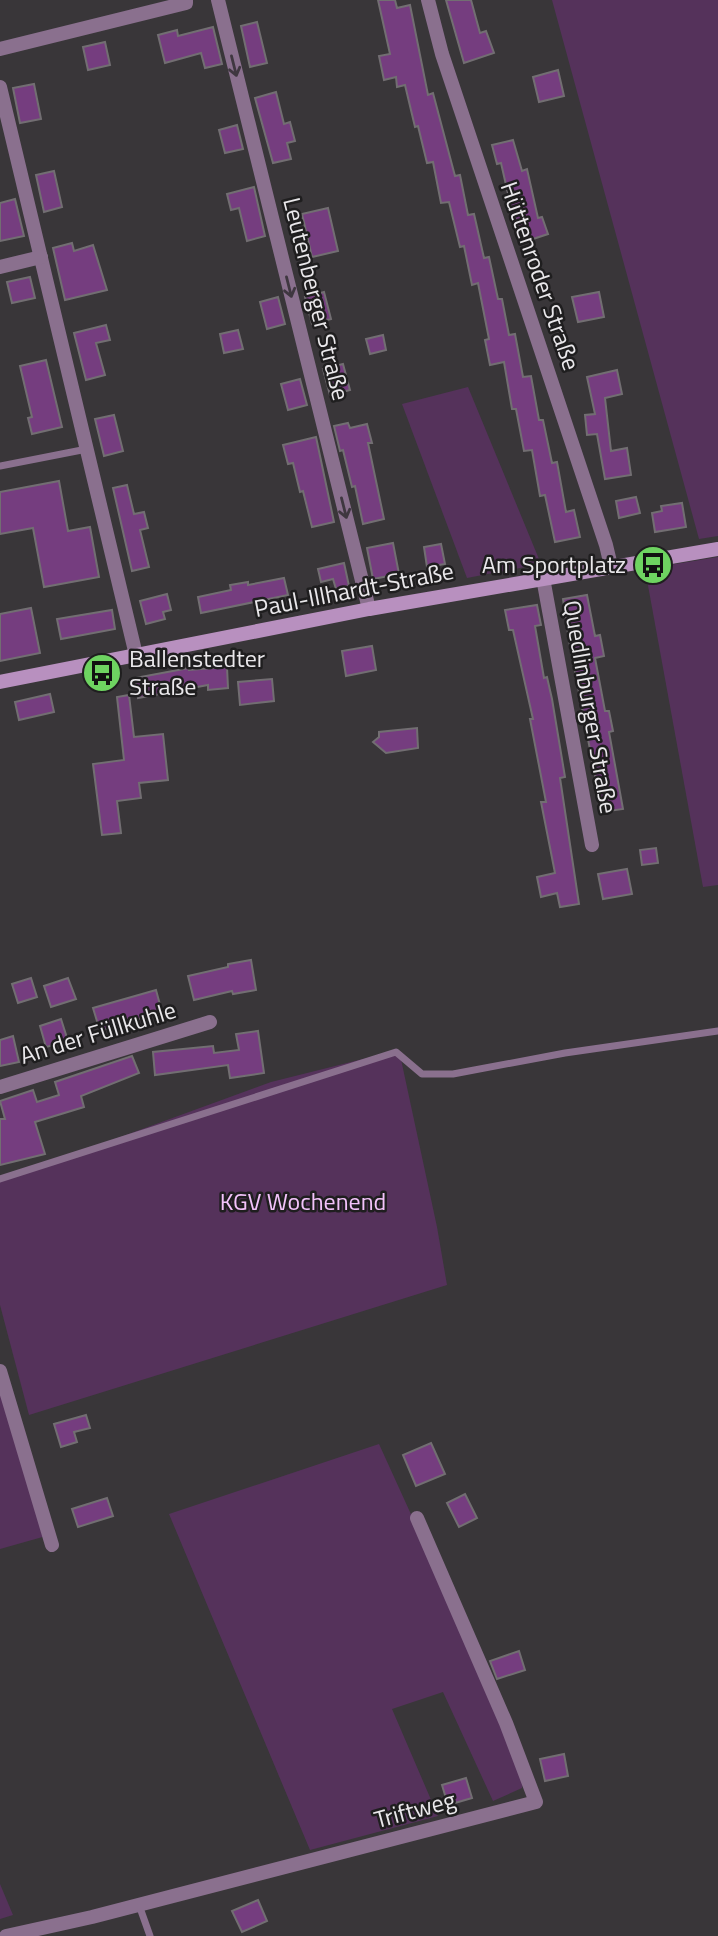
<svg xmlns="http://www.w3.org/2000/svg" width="718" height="1936" font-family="'Titillium Web',sans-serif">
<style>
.green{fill:#55325b}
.building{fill:#753d7f;stroke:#726e72;stroke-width:2}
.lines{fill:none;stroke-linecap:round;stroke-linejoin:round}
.lane{stroke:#8a708e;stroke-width:7}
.street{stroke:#8a708e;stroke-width:14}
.secondary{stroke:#b890bf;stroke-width:14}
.oneway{stroke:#3f3740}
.labels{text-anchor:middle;stroke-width:5;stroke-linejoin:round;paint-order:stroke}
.street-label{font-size:24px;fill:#eae8eb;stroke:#1f1e1f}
.poi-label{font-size:24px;fill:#eae8eb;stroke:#1f1e1f;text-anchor:end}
.park-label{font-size:24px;fill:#f3c3fb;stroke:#1f1e1f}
</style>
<rect width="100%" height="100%" fill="#393639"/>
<g class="green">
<path d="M552,0H718V536L699,539Z"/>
<path d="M468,387L541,564L467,578L402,404Z"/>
<path d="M718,557V885L703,887L645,569Z"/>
<path d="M399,1050L437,1227L447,1285L29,1415L0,1305V1181L271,1082Z"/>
<path d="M0,1382L46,1536L0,1549Z"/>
<path d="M379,1444L461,1624L523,1777L522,1788L493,1801L443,1692L392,1709L438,1816L310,1850L169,1514Z"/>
<path d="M0,1884L13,1915L0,1919Z"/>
</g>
<g class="building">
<path d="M378,0H395L397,8L410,5L428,95L433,93L455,176L460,175L468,215L474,214L484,258L489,257L498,299H502L509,335L515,334L523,377L531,376L539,420H543L552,463L557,462L566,512L574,510L580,537L555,542L545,495L540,496L532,450L524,451L516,409H512L504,362L490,365L485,340L489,339L478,283L472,285L464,246L460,247L449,202L441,203L433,162L427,163L418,126L415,127L405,85L397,87L396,77L384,80L379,56L390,54Z"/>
<path d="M446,0H471L480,33L486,31L494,53L464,63Z"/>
<path d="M257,22L267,63L250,67L241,26Z"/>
<path d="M213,27L222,64L205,68L201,53L165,63L158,35L177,30L178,36Z"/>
<path d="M105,42L110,65L88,70L83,47Z"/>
<path d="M558,70L564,96L539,102L533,77Z"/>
<path d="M34,84L41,119L20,123L13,88Z"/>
<path d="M276,92L284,124L290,122L295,141L287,143L291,159L273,163L255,98Z"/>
<path d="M237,125L243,149L225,153L219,130Z"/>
<path d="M513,140L522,171L527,169L538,218L542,217L548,234L524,242L511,207L501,163L497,164L492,145Z"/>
<path d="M54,171L62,207L44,212L36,175Z"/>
<path d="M254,187L265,236L247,241L239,208L231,210L227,194Z"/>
<path d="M15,199L24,236L0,241V203Z"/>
<path d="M328,208L338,251L312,257L302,214Z"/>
<path d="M72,243L74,251L93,245L107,290L65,300L53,248Z"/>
<path d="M30,277L35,298L12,303L7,282Z"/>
<path d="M324,292L331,319L312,324L305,297Z"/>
<path d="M599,292L604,317L578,322L572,297Z"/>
<path d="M278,297L285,324L267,329L260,302Z"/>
<path d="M106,325L110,340L96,343L105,375L86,380L74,333Z"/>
<path d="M238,330L243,349L224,353L220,334Z"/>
<path d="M383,335L386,350L370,354L366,339Z"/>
<path d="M46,360L62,427L32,434L28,418L32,417L20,366Z"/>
<path d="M343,364L350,390L330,395L323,369Z"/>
<path d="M617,370L622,394L605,398L611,451L627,448L631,475L605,479L597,434L587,435L585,415L595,414L587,377Z"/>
<path d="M300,379L307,405L288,410L281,384Z"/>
<path d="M114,415L123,451L104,456L95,419Z"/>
<path d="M348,423L350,428L367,424L372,443H368L384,519L363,524L355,486L352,487L343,450L340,451L334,426Z"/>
<path d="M316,437L334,522L312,527L303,491L300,492L293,463L288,464L283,445Z"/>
<path d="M59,481L68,531L90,527L99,577L44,587L33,528L0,534V492Z"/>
<path d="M127,485L134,514L144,512L148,528L140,530L149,567L132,571L113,488Z"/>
<path d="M636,497L640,513L619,518L616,501Z"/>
<path d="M682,503L686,527L655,532L652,513L662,511L661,506Z"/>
<path d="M393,543L399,574L373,579L367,548Z"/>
<path d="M441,544L445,564L427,567L424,547Z"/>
<path d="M344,563L349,586L336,589L333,579L321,582L318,569Z"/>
<path d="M284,578L288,595L201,613L198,597L231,590L230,585L248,582V585Z"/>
<path d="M167,594L171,610L163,612L165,619L146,624L140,601Z"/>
<path d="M587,595L595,636L600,635L604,656L595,658L605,711H609L613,731L609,732L623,809L602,812L569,640L563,599Z"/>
<path d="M537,605L541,625L535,626L544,678L547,677L552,699L565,777L560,778L579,904L560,907L557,893L541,897L537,877L555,873L541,802H546L530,719H533L513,630H509L505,610Z"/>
<path d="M31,608L40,653L0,661V614Z"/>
<path d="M112,610L115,629L61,639L57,619Z"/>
<path d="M372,646L376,670L346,676L342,651Z"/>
<path d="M227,667L228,688L208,690V685L138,698L135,678L189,668V670Z"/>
<path d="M272,679L274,701L240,705L238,682Z"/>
<path d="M50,694L54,712L19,720L15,702Z"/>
<path d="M129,695L134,737L163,734L168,780L139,783L141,798L117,801L121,833L102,835L93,764L124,760L117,697Z"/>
<path d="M417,728L418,748L386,753L373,742L379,737V732Z"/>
<path d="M656,848L658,863L642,865L640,850Z"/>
<path d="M627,869L632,894L603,899L598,874Z"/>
<path d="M251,960L256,990L233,994L232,991L194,1000L188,976L228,967V964Z"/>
<path d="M31,978L37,997L18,1003L12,984Z"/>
<path d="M68,978L76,999L51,1007L44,986Z"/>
<path d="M156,990L162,1012L100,1031L93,1008Z"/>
<path d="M61,1019L68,1041L46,1047L40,1026Z"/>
<path d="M258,1031L264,1073L230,1078L228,1065L155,1075L153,1052L213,1046L214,1053L239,1050L236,1034Z"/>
<path d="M13,1036L19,1062L0,1066V1040Z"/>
<path d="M132,1056L139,1073L81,1096L84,1107L35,1122L45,1154L0,1165V1119H5L0,1101L33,1090L37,1102L59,1095L55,1082Z"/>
<path d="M86,1415L90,1428L74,1432L77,1442L61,1447L54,1424Z"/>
<path d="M431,1443L445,1474L416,1486L403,1455Z"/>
<path d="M465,1494L477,1518L459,1527L447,1503Z"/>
<path d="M107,1498L113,1516L78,1527L72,1509Z"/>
<path d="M519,1651L525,1670L497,1679L490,1661Z"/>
<path d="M564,1754L568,1776L545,1781L540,1759Z"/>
<path d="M466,1778L472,1798L448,1805L442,1785Z"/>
<path d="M258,1900L267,1921L242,1932L232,1911Z"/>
</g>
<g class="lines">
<g class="lane">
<path d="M0,466L87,449"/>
<path d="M0,1179L396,1052L422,1074H453L565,1053L718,1031"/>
<path d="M139,1905L150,1936"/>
</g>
<g class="street">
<path d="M218,0L369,609"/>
<path d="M428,0L442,54L606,545L611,566"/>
<path d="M0,49L186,3V0"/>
<path d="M0,87L136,655"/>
<path d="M0,267L41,257"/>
<path d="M543,578L592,845"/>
<path d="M0,1087L210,1022"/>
<path d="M0,1371L52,1545"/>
<path d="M6,1936L92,1917L536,1802L506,1723L417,1518"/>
</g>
<path class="secondary" d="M0,682L369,609L718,549"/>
</g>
<defs><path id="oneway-shaft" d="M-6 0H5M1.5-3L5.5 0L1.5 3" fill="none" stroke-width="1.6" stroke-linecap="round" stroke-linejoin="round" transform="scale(1.75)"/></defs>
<g class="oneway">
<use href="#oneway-shaft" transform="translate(234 66) rotate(76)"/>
<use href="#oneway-shaft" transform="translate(289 287) rotate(76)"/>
<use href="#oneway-shaft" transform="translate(344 508) rotate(76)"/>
</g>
<defs>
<symbol id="bus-disc" viewBox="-11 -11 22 22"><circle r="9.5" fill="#6ed361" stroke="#1f1e1f"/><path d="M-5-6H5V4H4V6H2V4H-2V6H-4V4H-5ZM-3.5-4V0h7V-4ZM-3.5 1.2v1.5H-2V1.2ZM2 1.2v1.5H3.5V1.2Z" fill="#111"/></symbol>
</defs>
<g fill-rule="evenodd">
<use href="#bus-disc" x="631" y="543" width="44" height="44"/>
<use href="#bus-disc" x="80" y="651" width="44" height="44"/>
</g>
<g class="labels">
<g class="street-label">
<text transform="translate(540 276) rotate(71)" y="8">Hüttenroder Straße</text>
<text transform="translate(316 299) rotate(76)" y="8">Leutenberger Straße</text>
<text transform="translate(354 590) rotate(-11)" y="8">Paul-Illhardt-Straße</text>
<text transform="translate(590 707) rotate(80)" y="8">Quedlinburger Straße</text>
<text transform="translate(98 1033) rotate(-17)" y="8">An der Füllkuhle</text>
<text transform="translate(415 1810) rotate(-15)" y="8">Triftweg</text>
</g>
<g class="poi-label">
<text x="626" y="573">Am Sportplatz</text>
<text x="129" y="667" text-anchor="start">Ballenstedter<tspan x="129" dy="28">Straße</tspan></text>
</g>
<g class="park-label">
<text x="303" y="1210">KGV Wochenend</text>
</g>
</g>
</svg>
